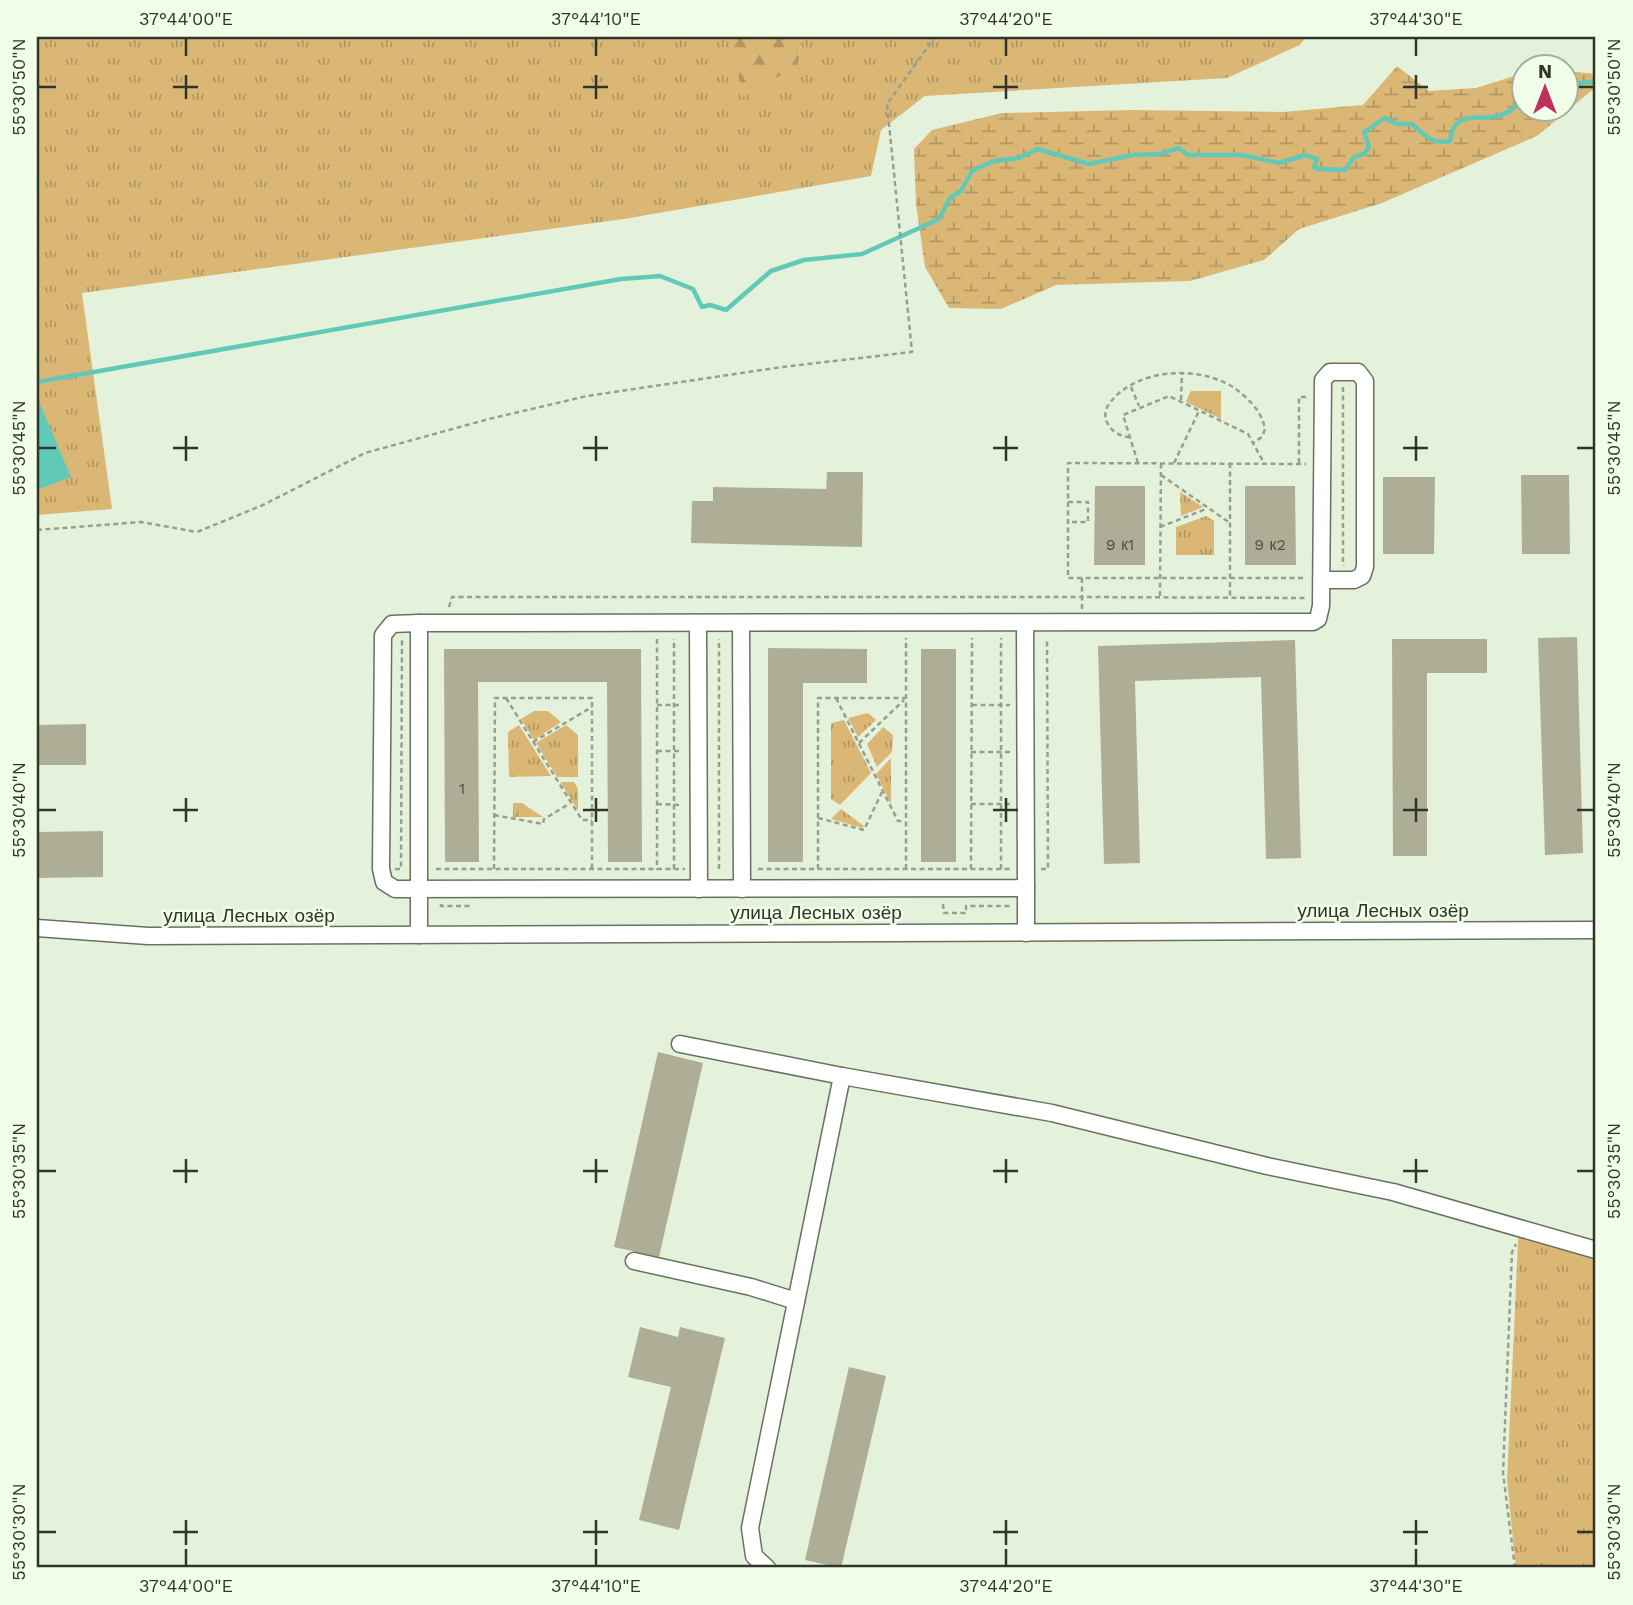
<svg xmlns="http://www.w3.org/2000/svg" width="1633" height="1605" font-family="'Work Sans',sans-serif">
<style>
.grass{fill:url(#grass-tufts)}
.forest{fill:url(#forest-firs)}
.wetland{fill:url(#wetland-marsh)}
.water{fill:#60c9b8}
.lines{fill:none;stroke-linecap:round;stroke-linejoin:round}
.stream{stroke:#60c9b8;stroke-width:4.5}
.building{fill:#aeae96}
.minor-casing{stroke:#66725e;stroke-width:19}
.path{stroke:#96a08f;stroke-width:2.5;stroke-dasharray:5 3.5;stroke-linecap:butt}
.minor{stroke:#fff;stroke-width:16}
.ticks{fill:none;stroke:#30352c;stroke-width:2.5}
.labels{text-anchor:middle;stroke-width:5;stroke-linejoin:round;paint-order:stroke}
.number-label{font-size:16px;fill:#505346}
.street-label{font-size:19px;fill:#30352c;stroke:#f2ffe8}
.neatline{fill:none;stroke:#30352c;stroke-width:2.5}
.ticks-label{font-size:18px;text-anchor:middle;fill:#30352c}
</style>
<defs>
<pattern id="grass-tufts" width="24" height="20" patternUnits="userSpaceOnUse" patternTransform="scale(1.75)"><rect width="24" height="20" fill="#dbb776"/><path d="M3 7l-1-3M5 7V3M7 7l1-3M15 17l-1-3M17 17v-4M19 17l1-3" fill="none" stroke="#b29661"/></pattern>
<pattern id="forest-firs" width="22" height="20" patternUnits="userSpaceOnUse" patternTransform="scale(1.75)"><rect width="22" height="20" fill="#dbb776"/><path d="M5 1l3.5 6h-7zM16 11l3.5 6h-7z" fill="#b29661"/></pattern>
<pattern id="wetland-marsh" width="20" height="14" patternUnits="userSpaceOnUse" patternTransform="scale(1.75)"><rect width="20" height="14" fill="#dbb776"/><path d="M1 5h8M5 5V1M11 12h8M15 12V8" fill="none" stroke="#b29661"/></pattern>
</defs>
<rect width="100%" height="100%" fill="#e5f2db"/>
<g class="grass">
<path d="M37,37H730L798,65L802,37H1306L1300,45L1227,78L925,96L881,130L871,176L624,219L82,293L112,509L37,515Z"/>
<path d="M1191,391H1221V419L1186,402Z"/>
<path d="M1180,492L1203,507L1181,516Z"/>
<path d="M1206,516L1214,521V555H1176V527Z"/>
<path d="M534,711H548L561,722L534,740L521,719Z"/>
<path d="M868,713L876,720L858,737L848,718Z"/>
<path d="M844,720L871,773L840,805L831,799V723Z"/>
<path d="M519,725L551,776L509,777L508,732Z"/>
<path d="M566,725L578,735V777H557L536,743Z"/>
<path d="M883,727L893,735L892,752L877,767L867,744Z"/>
<path d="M891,758V804L876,774Z"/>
<path d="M560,782H574L578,789V810Z"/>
<path d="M513,803H522L543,817H513Z"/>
<path d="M841,809L864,826L863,828L831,819Z"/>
<path d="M1519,1221L1596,1241V1568H1516L1507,1480Z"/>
</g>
<path class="forest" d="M802,37L798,65L743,97L730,37Z"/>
<path class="wetland" d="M1397,66L1429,91L1476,88L1524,73V108H1566L1567,71L1596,74V87L1537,136L1382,203L1299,229L1264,260L1190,281L1056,285L1001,309L949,308L925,267L916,204L914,149L932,130L1002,113L1132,110L1283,112L1363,105Z"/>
<path class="water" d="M37,397L71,477L37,490Z"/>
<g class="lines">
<g class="stream">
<path d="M1566,85L1596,81"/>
<path d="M37,382L621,279L660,276L693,289L702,307L710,305L726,310L771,271L804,260L862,254L939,219L950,198L961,191L972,171L993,161L1019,158L1037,149L1089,164L1133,155L1160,154L1179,148L1188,155H1242L1279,163L1306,155L1317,159L1314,167L1318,169L1345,170L1354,157L1364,154L1369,147L1364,132L1385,118L1397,124H1412C1424,135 1432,145 1450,141C1454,104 1484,126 1508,112C1514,109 1520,101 1524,96"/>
</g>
</g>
<g class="building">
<path d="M827,472H863L862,547L691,543L692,501H713V487L826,489Z"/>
<path d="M1521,475H1569L1570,554H1522Z"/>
<path d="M1383,477H1435L1434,554H1383Z"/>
<path d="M1095,486H1145V565H1094Z"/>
<path d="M1245,486H1295L1296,565H1245Z"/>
<path d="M1577,637L1583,853L1545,855L1538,638Z"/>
<path d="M1392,639H1487V673H1427V856H1393Z"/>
<path d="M1295,640L1301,858L1266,859L1261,677L1135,681L1140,863L1104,864L1098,646Z"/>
<path d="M768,648L867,649V683H803V862H768Z"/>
<path d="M444,649H641L642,862H608L607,682H478L479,862H445Z"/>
<rect x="921" y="649" width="35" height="213"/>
<path d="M86,724V765H37V725Z"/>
<path d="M103,831V877L37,878V832Z"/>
<path d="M658,1052L703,1063L659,1257L614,1247Z"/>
<path d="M640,1327L678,1337L680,1327L725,1338L679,1530L639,1520L671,1387L628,1377Z"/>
<path d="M849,1367L886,1376L841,1568L805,1560Z"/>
</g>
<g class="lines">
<defs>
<g id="minor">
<path d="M419,623L392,624L383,635L381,869L384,882L395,889L1026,888L1025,623"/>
<path d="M698,623L699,889"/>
<path d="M741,623L742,889"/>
<path d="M1026,888V933"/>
<path d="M37,928L148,936L1596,930"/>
<path d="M419,935V623L1313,622L1318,619L1321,606L1323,380L1330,372H1358L1365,381V567L1362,576L1354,580H1321"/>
<path d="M680,1044L842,1076L750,1528L754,1556L767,1568"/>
<path d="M842,1076L1052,1113L1267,1166L1393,1192L1596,1250"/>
<path d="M634,1261L751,1287L796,1301"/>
</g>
</defs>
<use href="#minor" class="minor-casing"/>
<g class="path">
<path d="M1131,387L1139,406"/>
<path d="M1343,387V566"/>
<path d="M1181,400L1182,373"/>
<path d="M1130,437C1114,437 1098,420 1109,404C1135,368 1198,365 1233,387C1247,397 1262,411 1265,429L1262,437L1253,443"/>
<path d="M1138,463L1123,415L1169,396L1248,434L1264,463"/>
<path d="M1174,463L1199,411"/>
<path d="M1230,463V596"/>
<path d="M1299,463V397H1306"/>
<path d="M1161,475L1230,523"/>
<path d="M1068,502H1088V522H1068"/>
<path d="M1160,527L1206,509"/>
<path d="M37,530L141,522L197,532L263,505L365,453L489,419L587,396L782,367L912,352L887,104L935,37"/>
<path d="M1082,578H1068V463L1306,464"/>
<path d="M1160,596L1161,463"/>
<path d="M449,607L452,597H1082V578H1305"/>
<path d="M1082,609V597L1305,598"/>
<path d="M657,639V870"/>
<path d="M506,698L582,820H592"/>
<path d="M836,698L898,821H904"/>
<path d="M657,705H682"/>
<path d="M972,705H1010"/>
<path d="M533,742L592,707"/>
<path d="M859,743L904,700"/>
<path d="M657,751H682"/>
<path d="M971,752H1010"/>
<path d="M657,804L682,805"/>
<path d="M971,804H1010"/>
<path d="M494,815L543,824L544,819L569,804"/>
<path d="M818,818L864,830L882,792"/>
<path d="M395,869H401L402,640"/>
<path d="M436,869H685"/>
<path d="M494,869L495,698H592V869"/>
<path d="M674,869V639"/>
<path d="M719,869V639"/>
<path d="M758,869H1010"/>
<path d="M818,869V698H906"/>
<path d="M906,869V638"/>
<path d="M971,869L972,638"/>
<path d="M1001,869V638"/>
<path d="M1041,869H1048L1047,638"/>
<path d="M441,904V906H470"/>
<path d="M943,904L944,913H966V906H1011"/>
<path d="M1515,1568L1503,1473L1512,1252L1516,1244"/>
</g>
<use href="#minor" class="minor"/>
</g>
<path class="ticks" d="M186,38V56M596,38V56M1006,38V56M1416,38V56M186,75V99M596,75V99M1006,75V99M1416,75V99M38,87H56M173,87H198M583,87H608M993,87H1018M1403,87H1428M1577,87H1594M186,436V461M596,436V461M1006,436V461M1416,436V461M38,448H56M173,448H198M583,448H608M993,448H1018M1403,448H1428M1577,448H1594M186,798V822M596,798V822M1006,798V822M1416,798V822M38,810H56M173,810H198M583,810H608M993,810H1018M1403,810H1428M1577,810H1594M186,1159V1183M596,1159V1183M1006,1159V1183M1416,1159V1183M38,1171H56M173,1171H198M583,1171H608M993,1171H1018M1403,1171H1428M1577,1171H1594M186,1520V1545M596,1520V1545M1006,1520V1545M1416,1520V1545M38,1532H56M173,1532H198M583,1532H608M993,1532H1018M1403,1532H1428M1577,1532H1594M186,1549V1566M596,1549V1566M1006,1549V1566M1416,1549V1566"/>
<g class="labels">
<g class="number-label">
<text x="1120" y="550">9 к1</text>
<text x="1270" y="550">9 к2</text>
<text x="462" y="794">1</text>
</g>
<g class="street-label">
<text x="1383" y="917">улица Лесных озёр</text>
<text x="816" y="919">улица Лесных озёр</text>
<text x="249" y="922">улица Лесных озёр</text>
</g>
</g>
<rect width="1633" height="1605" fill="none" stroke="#f2ffe8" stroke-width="77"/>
<g transform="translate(1545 88)"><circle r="33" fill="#f2ffe8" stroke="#a4ae9d" stroke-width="2"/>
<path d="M0-5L12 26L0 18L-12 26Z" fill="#be305e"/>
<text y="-10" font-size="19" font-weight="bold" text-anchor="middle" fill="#30352c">N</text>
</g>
<rect x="38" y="38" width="1556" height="1528" class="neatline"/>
<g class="ticks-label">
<text x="186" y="25">37°44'00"E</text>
<text x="596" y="25">37°44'10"E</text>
<text x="1006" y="25">37°44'20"E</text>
<text x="1416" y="25">37°44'30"E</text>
<text transform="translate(19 87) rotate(-90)" y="6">55°30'50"N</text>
<text transform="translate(1614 87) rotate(-90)" y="6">55°30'50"N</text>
<text transform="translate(19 448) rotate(-90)" y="6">55°30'45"N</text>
<text transform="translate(1614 448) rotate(-90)" y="6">55°30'45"N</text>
<text transform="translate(19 810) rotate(-90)" y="6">55°30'40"N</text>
<text transform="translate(1614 810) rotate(-90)" y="6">55°30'40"N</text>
<text transform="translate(19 1171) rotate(-90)" y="6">55°30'35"N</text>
<text transform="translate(1614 1171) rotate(-90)" y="6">55°30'35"N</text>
<text transform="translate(19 1532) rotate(-90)" y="6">55°30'30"N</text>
<text transform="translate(1614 1532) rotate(-90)" y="6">55°30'30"N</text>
<text x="186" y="1592">37°44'00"E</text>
<text x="596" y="1592">37°44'10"E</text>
<text x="1006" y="1592">37°44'20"E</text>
<text x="1416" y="1592">37°44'30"E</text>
</g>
</svg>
